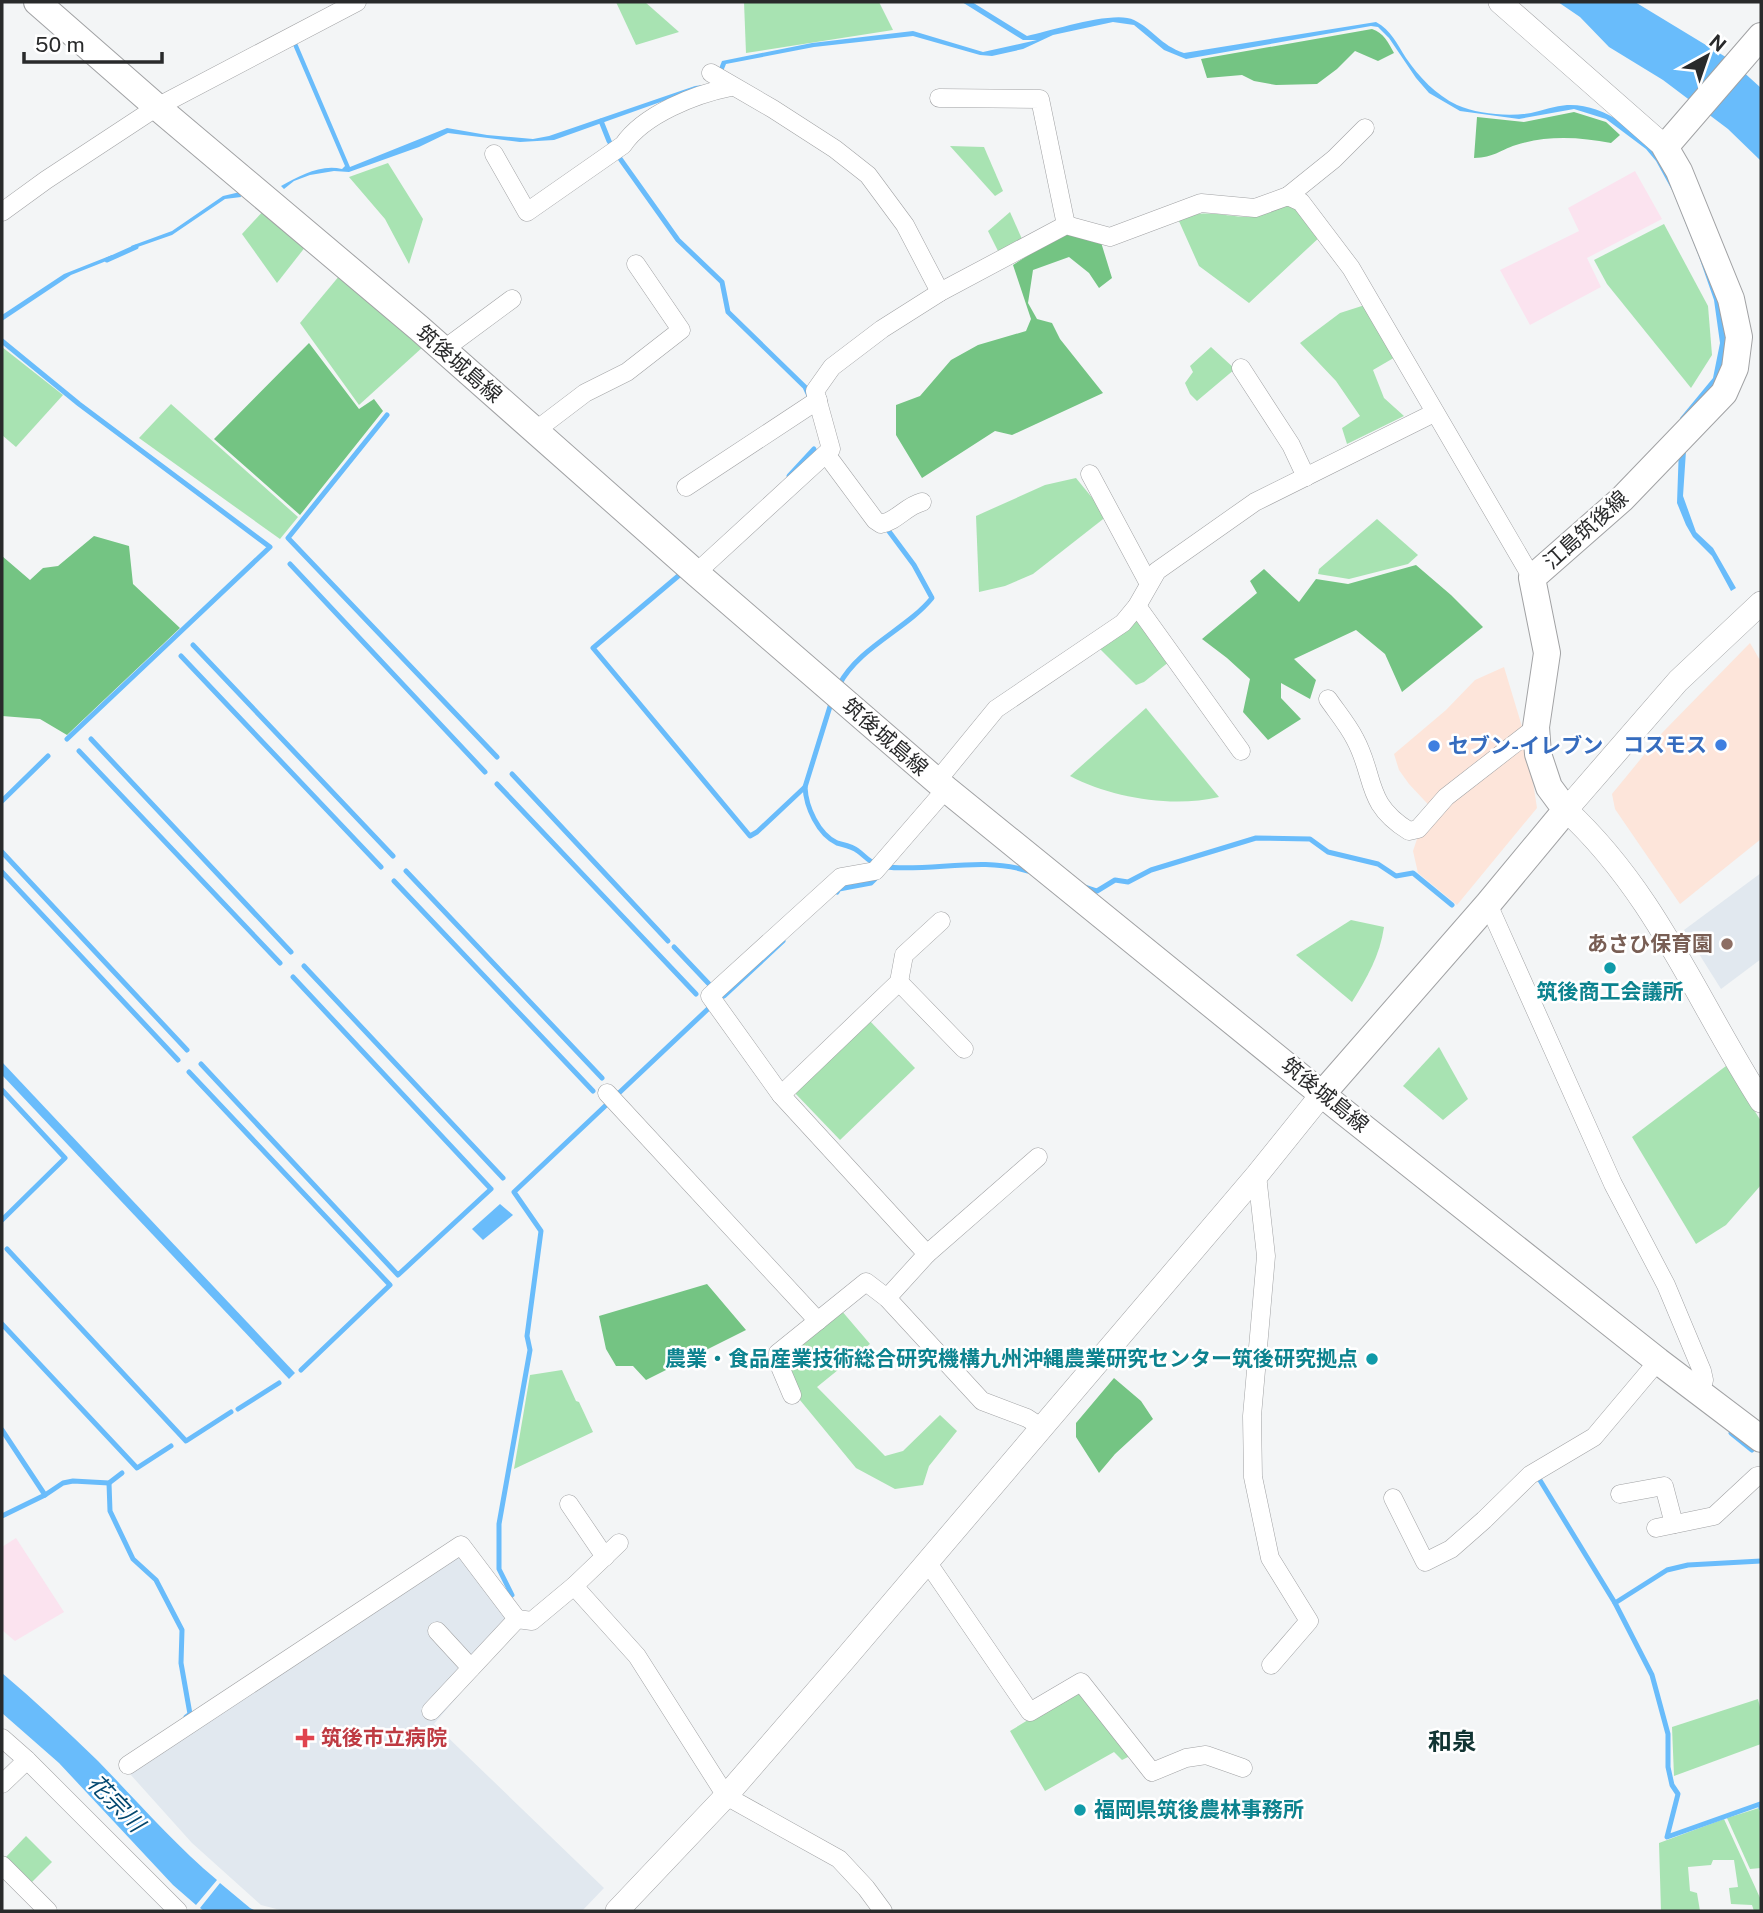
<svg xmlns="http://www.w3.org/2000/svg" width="1763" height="1913" font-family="'Public Sans','Noto Sans JP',sans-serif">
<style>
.commercial{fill:#fde5da}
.industrial{fill:#fbe3ef}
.built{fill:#e1e8ef}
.green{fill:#a8e3b2}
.forest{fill:#74c483}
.water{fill:#69bcfb}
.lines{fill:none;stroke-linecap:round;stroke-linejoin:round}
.stream{stroke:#69bcfb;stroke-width:5}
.minor-casing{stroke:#a1a2a4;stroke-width:19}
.tertiary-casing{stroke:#a1a2a4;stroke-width:24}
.secondary-casing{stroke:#a1a2a4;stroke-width:28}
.minor{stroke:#fff;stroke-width:18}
.tertiary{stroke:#fff;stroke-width:23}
.secondary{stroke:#fff;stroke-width:26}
.shop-dot{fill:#3f7fe0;stroke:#fff;stroke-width:2.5}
.education-dot{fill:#8d6e63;stroke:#fff;stroke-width:2.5}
.culture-dot{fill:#0f9aa8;stroke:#fff;stroke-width:2.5}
.health-dot{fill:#e0444e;stroke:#fff;stroke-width:2.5}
.labels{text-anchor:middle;stroke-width:5;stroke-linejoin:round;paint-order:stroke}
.street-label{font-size:21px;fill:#292a2b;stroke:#fff}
.shop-label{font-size:21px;font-weight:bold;fill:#366cbe;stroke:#fff;text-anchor:end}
.education-label{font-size:21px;font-weight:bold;fill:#785e54;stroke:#fff;text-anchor:end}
.culture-label{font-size:21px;font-weight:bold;fill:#0d838f;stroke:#fff}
.health-label{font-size:21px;font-weight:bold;fill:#be3a42;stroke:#fff;text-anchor:start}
.water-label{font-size:23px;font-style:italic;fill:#044870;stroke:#fff}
.quarter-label{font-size:24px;font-weight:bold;fill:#113433;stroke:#fff}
</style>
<rect width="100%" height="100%" fill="#f3f5f6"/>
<g class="commercial">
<path d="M1750,643L1761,662V839L1680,904L1615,809L1612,794L1662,733Z"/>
<path d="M1504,667L1527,743L1537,808L1457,905L1418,873L1413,851L1417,839L1438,815L1409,784L1399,770L1394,754L1446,710L1475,680Z"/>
</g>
<g class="industrial">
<path d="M1635,171L1662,219L1587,258L1601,287L1530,325L1500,270L1579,231L1568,208Z"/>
<path d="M16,1538L64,1612L15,1641L2,1630V1547Z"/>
</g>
<g class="built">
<path d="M1761,873V959L1721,989L1684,930Z"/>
<path d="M458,1538L519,1625L434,1724L604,1888L582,1911H284L261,1905L192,1843L130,1774Z"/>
</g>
<g class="green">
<path d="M616,2H645L679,32L636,45Z"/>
<path d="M744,2H879L893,30L746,53Z"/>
<path d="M950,146L984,147L1003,191L995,196Z"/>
<path d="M388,163L423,219L409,264L385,219L349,177Z"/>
<path d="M1287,205L1296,207L1322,235L1249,303L1199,266L1178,219C1207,208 1223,217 1250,217C1262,217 1276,208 1287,205Z"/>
<path d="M265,209L306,246L277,283L242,234Z"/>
<path d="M1010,212L1022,239L999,253L988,231Z"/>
<path d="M1664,224L1708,306L1712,355L1691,388L1607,284L1594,260Z"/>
<path d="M340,275L424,346L359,405L300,323Z"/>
<path d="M1368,304L1397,356L1373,370L1384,398L1404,416L1347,444L1342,428L1360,416L1336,381L1300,343L1340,313Z"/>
<path d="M2,347L63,395L16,447L2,435Z"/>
<path d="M1211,347L1235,369L1197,401L1190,394L1185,383L1193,372L1190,366Z"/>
<path d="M171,404L298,517L280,539L139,438Z"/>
<path d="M1076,478L1107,516L1033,574L1005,586L979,592L976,516L1045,485Z"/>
<path d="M1377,519L1418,555L1408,564L1349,579L1318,574L1319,569Z"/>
<path d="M1137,616L1170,661L1144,682L1136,685L1100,649Z"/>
<path d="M1146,708L1219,797C1172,808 1112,798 1070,776Z"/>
<path d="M1351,920L1384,927C1380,955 1367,978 1352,1002L1296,955Z"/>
<path d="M868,1019L915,1068L840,1140L793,1091Z"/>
<path d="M1439,1047L1468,1099L1443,1120L1403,1086Z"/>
<path d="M1726,1066L1761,1121V1185L1726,1225L1696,1244L1632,1137Z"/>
<path d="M841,1310L870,1344L817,1387L885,1456L903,1451L940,1415L957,1431L929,1466L923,1485L895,1489L856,1468L795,1394L781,1357Z"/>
<path d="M562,1370L576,1401L579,1402L593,1432L514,1469L530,1375Z"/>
<path d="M1081,1688L1132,1755L1122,1760L1114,1752L1045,1791L1010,1731Z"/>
<path d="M1758,1699L1761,1711V1744L1674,1776L1672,1727Z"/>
<path d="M1759,1808L1761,1816V1868L1750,1869L1727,1818Z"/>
<path d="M1724,1819L1761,1900V1911H1754L1752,1905L1731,1904L1729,1888L1738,1887L1734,1860H1713L1711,1865L1688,1867L1690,1891L1697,1893L1700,1911H1661L1659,1843Z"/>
<path d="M26,1836L52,1862L32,1882L6,1857Z"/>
</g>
<g class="forest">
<path d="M1372,29C1384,33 1388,42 1394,53L1378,61L1355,51L1337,69L1317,84L1276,85L1254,81L1242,75L1207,78L1201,59Z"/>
<path d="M1574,112L1606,122L1620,135L1611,143C1580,137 1547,135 1516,145C1498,151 1495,157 1474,158L1477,117L1524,122Z"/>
<path d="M1066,231L1100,239L1112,278L1099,288L1089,273L1069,257L1033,270L1028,303L1037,319L1052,323L1060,339L1103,393L1012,435L995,431L922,478L896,435V405L920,396L951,360L978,345L1026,331L1031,319L1013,265Z"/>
<path d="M309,343L359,409L374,399L383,411L300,515L214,439Z"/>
<path d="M94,536L129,546L133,584L180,628L67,735L40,719L2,716V556L30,580L43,568L58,566Z"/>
<path d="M1416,565L1451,595L1483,627L1402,692L1385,654L1356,630L1294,659L1316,680L1310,699L1281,683V698L1301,719L1268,740L1243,712L1250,679L1227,658L1202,639L1257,593L1250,581L1264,569L1299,602L1316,579L1348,584Z"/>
<path d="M707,1284L746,1330L646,1380L633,1366H616L606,1349L599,1316Z"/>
<path d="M1114,1378L1141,1401L1153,1419L1115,1454L1099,1473L1076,1437V1423Z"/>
</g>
<g class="water">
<path d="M962,2H972L1027,36C1051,31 1114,10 1134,20C1154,30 1160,45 1184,53L1376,22C1391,30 1397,44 1406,58C1419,77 1436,95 1457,105C1478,114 1508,117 1531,113C1543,110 1555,106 1567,105C1603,103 1641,132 1661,160L1722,310L1725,333V352L1720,376L1686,451L1683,496L1696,532L1713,548L1736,588L1731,591L1712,556L1693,537L1686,525L1677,503L1680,418L1713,378L1720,343L1714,300L1698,254L1673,192L1656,161L1646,149L1606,119L1574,109L1519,119L1460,111L1429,93L1416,78L1389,38L1378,27L1371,26L1186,59L1164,50L1134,25L1113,22L1053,35L1023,49L992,56L980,55L913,36L814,47L726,64L722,74L718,71L722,61L812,43L913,31L983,52L1037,40H1023Z"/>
<path d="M1558,2H1635L1729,59L1761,88V161L1728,129L1663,80L1609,47L1580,17Z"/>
<path d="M297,43L350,167L447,128L487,135L533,139L549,136L695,86L711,84L554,140L520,142L448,133L419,147L349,172L334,171L310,175L294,181L284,189L281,186C300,176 320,164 342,169L345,166L293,45Z"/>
<path d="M240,192L241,197L225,199L172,235L132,249L131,246L172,231L223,196Z"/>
<path d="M112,255L114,258L71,275L2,321V315L64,274Z"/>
<path d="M2,1062L295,1373L289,1379L2,1075Z"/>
<path d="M500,1204L513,1215L483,1240L472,1229Z"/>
<path d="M2,1673C35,1701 67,1731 98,1761C137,1801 174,1844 217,1880L196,1905L173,1885L59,1763L2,1713Z"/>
<path d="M220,1883L250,1908L256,1911H204L200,1908Z"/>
</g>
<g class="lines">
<g class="stream">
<path d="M601,121L609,141L621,160L678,240L722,282L728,312L805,387L810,398"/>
<path d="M107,260L136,247"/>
<path d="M2,341L79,404L270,547L67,739"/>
<path d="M387,415L288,538L497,757"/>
<path d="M789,476L814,449"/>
<path d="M290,564L485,772"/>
<path d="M683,572L593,648L750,836L757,832L805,787"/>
<path d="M193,645L393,856"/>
<path d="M181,656L381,867"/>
<path d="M839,685C859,647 907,629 932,598L914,565L885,526"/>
<path d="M832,700L805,787C806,807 818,834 837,843C844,845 852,846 858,851C865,856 868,861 876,864"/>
<path d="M91,739L291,952"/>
<path d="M79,751L280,963"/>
<path d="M512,774L668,941"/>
<path d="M497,784L696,994"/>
<path d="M2,801L48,756"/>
<path d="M2,852L187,1050"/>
<path d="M885,867C933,872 981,856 1028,871"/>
<path d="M406,871L602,1078"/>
<path d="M2,872L178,1060"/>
<path d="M394,881L593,1091"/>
<path d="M1085,887L1097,891L1115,880L1128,882L1151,870L1256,838L1310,839L1328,852L1378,864L1396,876L1413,873L1452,905"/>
<path d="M837,892L839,889L871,883L878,876"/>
<path d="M674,947L709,984"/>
<path d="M304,966L503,1178"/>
<path d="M724,996L783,941"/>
<path d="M201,1064L398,1275L491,1189L293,977"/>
<path d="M189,1072L390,1285L301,1370"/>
<path d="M2,1090L65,1158L2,1220"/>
<path d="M7,1249L186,1441L231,1412"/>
<path d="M2,1324L137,1468L171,1446"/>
<path d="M238,1409L279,1383"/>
<path d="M2,1430L45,1495L2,1516"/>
<path d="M1731,1433L1752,1450"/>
<path d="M1538,1477L1615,1603L1652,1675L1668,1734V1767L1672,1785L1678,1794L1667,1837L1760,1804L1761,1808"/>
<path d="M109,1483L110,1511L133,1559L156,1580L182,1630L181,1663L190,1714L186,1717"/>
<path d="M45,1495L63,1483L73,1481L109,1483L122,1473"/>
<path d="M512,1595L499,1569V1524L530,1350L527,1336L541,1231L514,1192L709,1008"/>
<path d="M1615,1603L1667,1570L1688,1565L1761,1561"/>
</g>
<defs>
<g id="minor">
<path d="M711,73L773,109L835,149L868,175L905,225L940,292"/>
<path d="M939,98L1040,99L1066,225"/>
<path d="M494,154L527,212L623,145C644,114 696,94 731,87"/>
<path d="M1288,196L1334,159L1365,128"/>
<path d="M2,212L46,180L157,107L357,2"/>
<path d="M443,350L512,299"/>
<path d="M1241,368L1291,445L1306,477"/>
<path d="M535,431L585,393L627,372L681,330L636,264"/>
<path d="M826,454L875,520L881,524C897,521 906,506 922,502"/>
<path d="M1090,474L1149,584"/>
<path d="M686,487L818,400"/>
<path d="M696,573L831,449L815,391L832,367L882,329L942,291L1066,225L1110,237L1201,203L1255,208L1288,196L1301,202L1351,268L1532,578"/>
<path d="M1137,606L1241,751"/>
<path d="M1328,699C1337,712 1348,725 1355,739C1376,778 1364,803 1409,831L1418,829L1446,797L1536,727"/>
<path d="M937,781L996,709L1123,623L1137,606L1157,571L1255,502L1434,413"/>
<path d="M1488,904L1613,1184L1666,1285L1702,1371L1704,1380L1700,1394"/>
<path d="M899,982L964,1049"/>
<path d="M607,1093L818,1321"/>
<path d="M781,1095L899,982L904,955L941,921"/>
<path d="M1257,1175L1266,1256L1252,1416L1253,1477L1270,1558L1309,1621L1271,1665"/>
<path d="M927,1254L1038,1157"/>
<path d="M887,1298L927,1254L781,1095L710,996L841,877L875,871L946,789"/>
<path d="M792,1395L778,1362V1353L866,1282L887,1298L982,1401L1027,1418L1041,1427"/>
<path d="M1620,1494L1664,1486L1674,1524"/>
<path d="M1393,1498L1425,1562L1451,1549L1484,1520L1530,1475L1594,1437L1658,1361"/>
<path d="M569,1504L605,1557"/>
<path d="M1656,1528L1714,1516L1757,1476H1761"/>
<path d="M619,1543L574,1586L637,1656L726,1796L839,1859L866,1888L883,1911"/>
<path d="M928,1563L1030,1712L1081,1682L1152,1772L1186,1758L1206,1755L1243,1768"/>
<path d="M437,1631L471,1668"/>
<path d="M431,1711L517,1619L532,1621L574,1586"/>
<path d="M2,1738L27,1760L178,1911"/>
<path d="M128,1765L461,1545L517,1619"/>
<path d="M2,1784L27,1760"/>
<path d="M2,1865L48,1911"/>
</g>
<g id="tertiary">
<path d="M1500,2L1665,147"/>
<path d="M1761,603L1678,681L1566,810C1656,893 1697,1001 1761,1101"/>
<path d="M617,1911L726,1796L844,1660L1257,1175L1323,1093"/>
</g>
<g id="secondary">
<path d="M37,2L157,107L419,328L696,573L946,789L1339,1108L1658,1361L1761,1439"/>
<path d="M1323,1093L1488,904L1566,810L1549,787L1538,754L1536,727L1547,653L1532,578L1622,499L1724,393L1735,368L1739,337L1731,299L1679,171L1665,147L1761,36"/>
</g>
</defs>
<use href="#minor" class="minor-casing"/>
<use href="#tertiary" class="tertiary-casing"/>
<use href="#secondary" class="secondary-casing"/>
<use href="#minor" class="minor"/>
<use href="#tertiary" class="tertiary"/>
<use href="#secondary" class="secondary"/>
</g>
<g class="shop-dot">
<circle cx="1721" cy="745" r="7"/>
<circle cx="1434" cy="746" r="7"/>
</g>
<circle class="education-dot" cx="1727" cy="944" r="7"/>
<g class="culture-dot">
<circle cx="1610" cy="968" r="7"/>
<circle cx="1372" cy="1359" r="7"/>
<circle cx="1080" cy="1810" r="7"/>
</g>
<path class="health-dot" d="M301.5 1727.5h7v7h7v7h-7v7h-7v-7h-7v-7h7z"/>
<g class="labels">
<g class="street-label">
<text transform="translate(459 364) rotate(41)" y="7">筑後城島線</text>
<text transform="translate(1586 530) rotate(-42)" y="7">江島筑後線</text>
<text transform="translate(885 737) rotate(41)" y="7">筑後城島線</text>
<text transform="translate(1325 1095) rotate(39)" y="7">筑後城島線</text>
</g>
<g class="shop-label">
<text x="1707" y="752">コスモス</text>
<text x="1448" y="753" text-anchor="start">セブン-イレブン</text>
</g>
<g class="education-label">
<text x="1713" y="951">あさひ保育園</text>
</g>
<g class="culture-label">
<text x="1610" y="999">筑後商工会議所</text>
<text x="1358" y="1366" text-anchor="end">農業・食品産業技術総合研究機構九州沖縄農業研究センター筑後研究拠点</text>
<text x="1094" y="1817" text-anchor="start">福岡県筑後農林事務所</text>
</g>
<g class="health-label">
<text x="321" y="1745">筑後市立病院</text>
</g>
<g class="water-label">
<text transform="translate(116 1803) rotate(46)" y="8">花宗川</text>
</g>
<g class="quarter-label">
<text x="1452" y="1750">和泉</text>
</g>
</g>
<rect width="1763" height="1913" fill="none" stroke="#292a2b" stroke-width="7"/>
<g transform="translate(1707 56) rotate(40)" stroke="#ffffff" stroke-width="5" paint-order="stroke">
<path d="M0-5L12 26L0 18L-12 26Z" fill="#292a2b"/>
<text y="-10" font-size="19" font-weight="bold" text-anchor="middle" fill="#292a2b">N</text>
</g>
<path d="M24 52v10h138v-10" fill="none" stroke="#292a2b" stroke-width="3.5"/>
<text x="35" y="52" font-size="21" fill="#292a2b" stroke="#ffffff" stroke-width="5" paint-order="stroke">50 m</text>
</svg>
